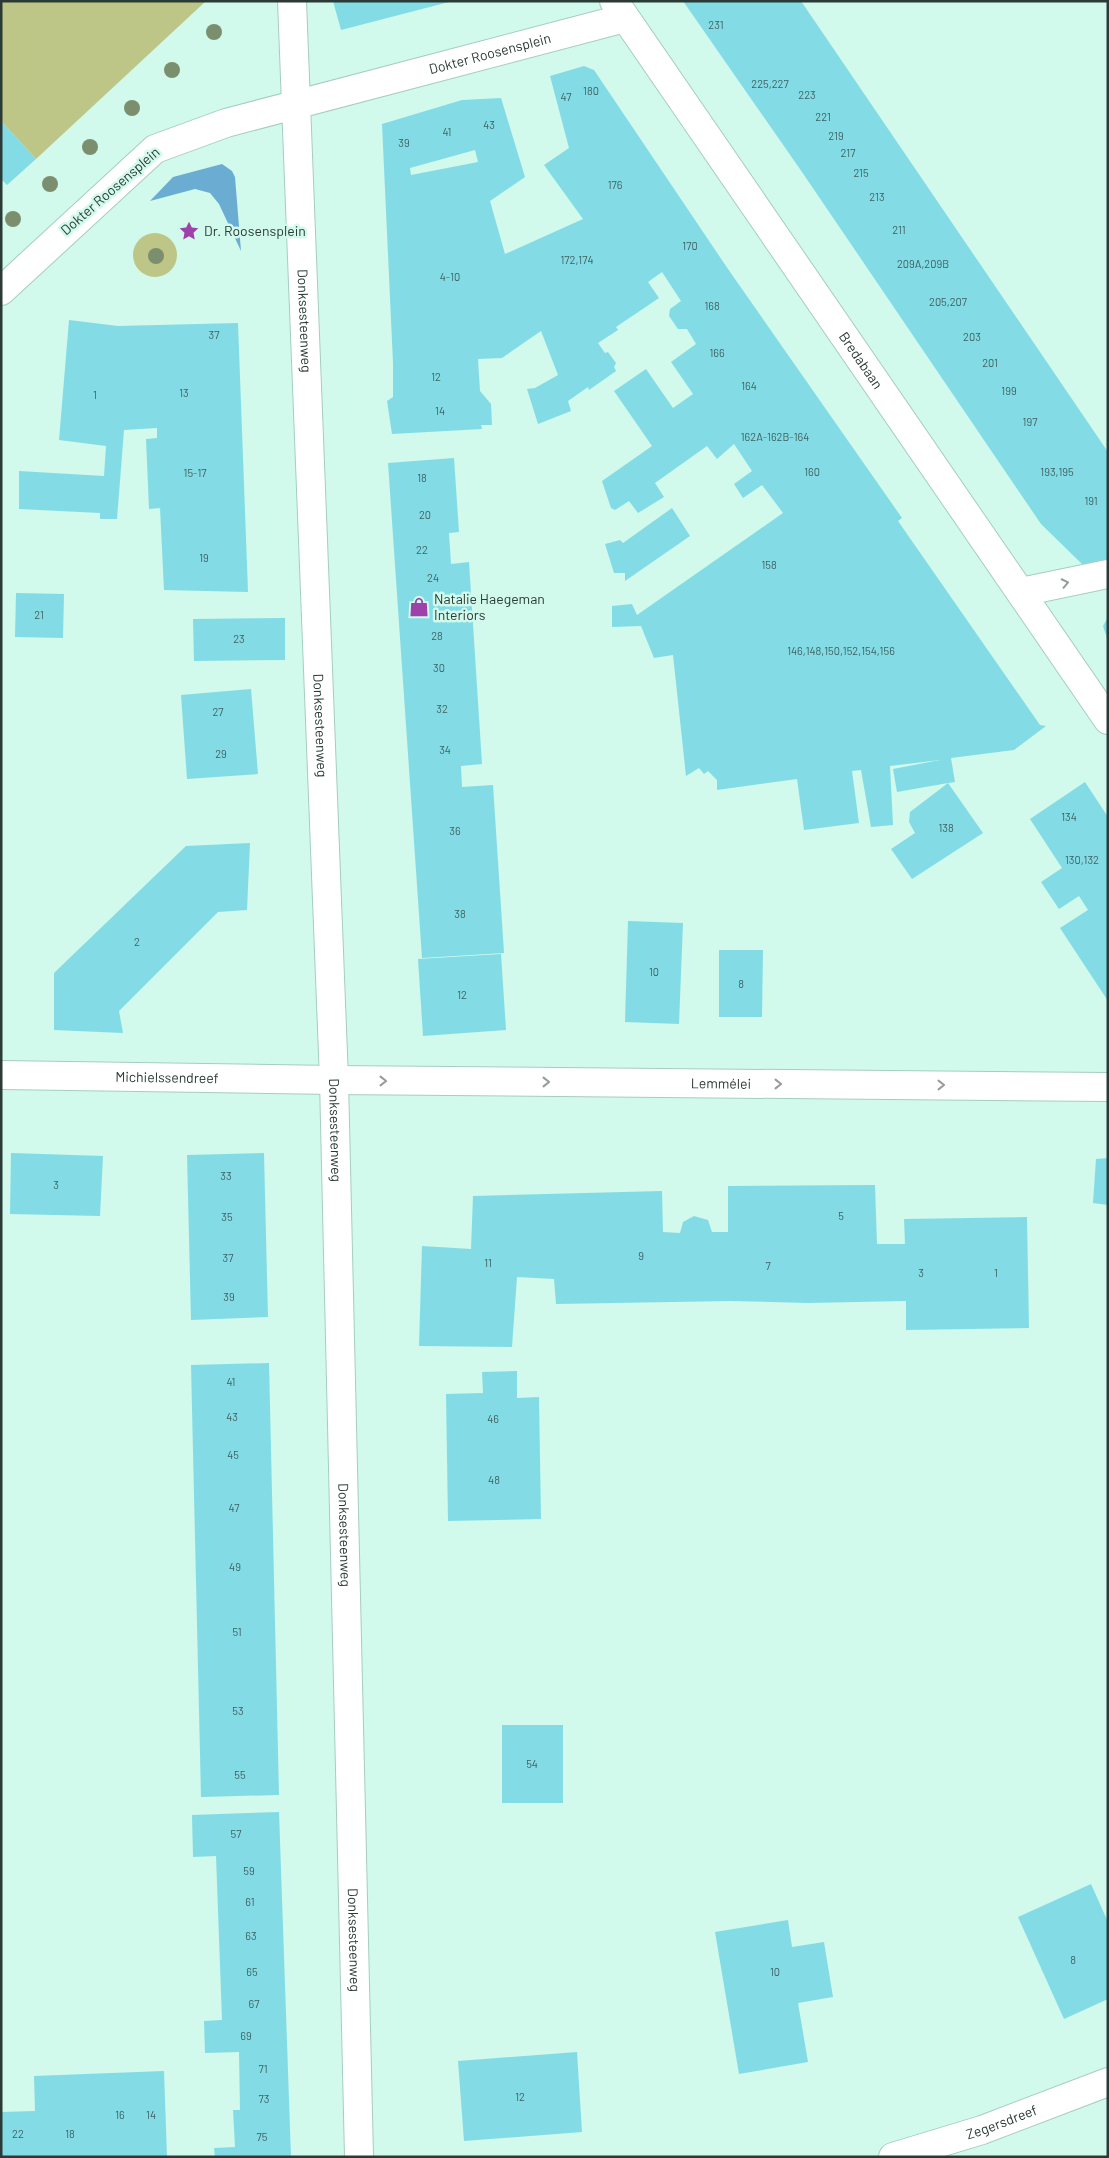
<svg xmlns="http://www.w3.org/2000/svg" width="1109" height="2158" font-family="Barlow,sans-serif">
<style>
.green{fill:#bdc686}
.water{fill:#6badd2}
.building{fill:#83dce5;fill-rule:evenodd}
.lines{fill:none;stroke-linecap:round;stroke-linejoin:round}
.minor-casing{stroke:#a6cdc1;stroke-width:30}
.major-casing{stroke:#a6cdc1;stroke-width:30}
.minor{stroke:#fff;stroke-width:28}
.major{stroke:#fff;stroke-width:28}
.tree{fill:#7b8f6e}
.oneway{stroke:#959c9a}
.labels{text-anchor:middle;stroke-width:5;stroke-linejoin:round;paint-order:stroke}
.number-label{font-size:11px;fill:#416262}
.street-label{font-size:14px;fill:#2b3a36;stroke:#d1f9ec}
.poi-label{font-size:14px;fill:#2b3a36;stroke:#d1f9ec;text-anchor:start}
</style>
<rect width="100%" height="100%" fill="#d1f9ec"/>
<g class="green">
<path d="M1,1H206L36,159L1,121Z"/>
<circle cx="155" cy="255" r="22"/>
</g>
<path class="water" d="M222,164L232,171L235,177L241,251L219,204L210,193L195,189L150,201L173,177Z"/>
<g class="building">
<path d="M333,1H449V2L341,30Z"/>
<path d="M683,1H801L1108,452V561L1083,565L1041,524L802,172Z"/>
<path d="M584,66L594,70L728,269L902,518L898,521L1040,725L1046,726L1014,750L951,758L955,782L948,783L983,833L912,879L891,849L915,833L909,822L910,812L948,783L897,792L893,769L940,760L890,766L893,825L871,827L861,770L852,771L859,823L804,830L797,779L717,790V780L708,771L704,774L699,768L686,776L673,655L654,658L641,626L612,627V606L632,604L637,615L783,513L762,485L743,498L734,484L752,471L734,444L717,459L707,446L655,483L664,497L638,513L629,501L615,510L611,508L602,481L652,446L614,391L646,369L673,408L693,394L671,362L696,344L687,329H678L669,316L670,309L681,301L662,272L648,282L659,298L616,327L618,330L598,343L605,353L608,352L616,363L614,367L616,371L589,390L588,387L568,401L571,411L538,424L527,389L535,388L558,375L541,331L502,358L478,359L480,391L491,404L492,425H481L482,429L392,434L387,401L393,397V363L382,124L462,100L501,98L525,177L490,201L505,254L583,219L544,165L569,148L550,76ZM475,150L478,162L411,175L410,168Z"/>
<path d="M1,121L36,159L7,185L1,179Z"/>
<path d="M69,320L118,326L238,323L248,592L164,590L160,508L149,509L146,439L157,438V428L124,430L117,519H100V513L19,509V471L104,476L106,446L59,440Z"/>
<path d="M454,458L459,532L449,533L451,564L469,562L482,764L461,766L462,787L493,785L504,953L422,958L388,463Z"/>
<path d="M672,508L690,536L625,581V573H614L605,544L620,540L623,543Z"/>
<path d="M16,593L64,594L63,638L15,637Z"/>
<path d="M1108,617V641L1103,626Z"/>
<path d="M285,618V660L194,661L193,619Z"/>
<path d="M251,689L258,774L187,779L181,695Z"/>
<path d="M1085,782L1108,817V1001L1060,928L1088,910L1079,896L1059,909L1041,882L1062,868L1030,819Z"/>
<path d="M250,843L247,910L218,912L119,1011L123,1033L54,1030V973L186,846Z"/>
<path d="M628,921L683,923L679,1024L625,1022Z"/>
<path d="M719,950H763L762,1017H719Z"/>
<path d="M501,954L506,1030L423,1036L418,959Z"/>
<path d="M11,1153L103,1156L100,1216L10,1214Z"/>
<path d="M264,1153L268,1317L191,1320L187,1155Z"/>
<path d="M1108,1158V1205L1093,1203L1096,1159Z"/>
<path d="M875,1185L877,1244H905L904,1219L1027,1217L1029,1328L906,1330V1301L808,1303L730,1301L556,1304L554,1279L517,1277L512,1347L419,1346L422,1246L471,1249L473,1196L662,1191L663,1232L680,1233L683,1222L694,1216L708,1220L712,1232H728V1186Z"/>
<path d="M269,1363L279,1795L201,1797L191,1365Z"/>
<path d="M517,1371V1398L539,1397L541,1519L448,1521L446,1394L483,1393L482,1372Z"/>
<rect x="502" y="1725" width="61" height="78"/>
<path d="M279,1812L291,2157H215L214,2148L235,2147L233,2110H240L239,2052L205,2053L204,2021L222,2020L216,1856L193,1857L192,1815Z"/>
<path d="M1091,1884L1108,1922V1999L1064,2019L1018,1917Z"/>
<path d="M788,1920L792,1947L824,1942L833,1997L798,2003L808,2062L739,2074L715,1932Z"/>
<path d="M577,2052L582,2132L464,2141L458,2061Z"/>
<path d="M164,2071L167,2157H1V2112L35,2111L34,2076Z"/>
</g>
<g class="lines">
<defs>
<g id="minor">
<path id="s1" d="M292,1L334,1080L359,2157"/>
<path id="s2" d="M1,291L155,149L226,123L625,18"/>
<path d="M1021,592L1108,574"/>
<path id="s3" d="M1,1075L334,1080L1108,1087"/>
<path id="s4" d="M893,2157L982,2130L1108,2082"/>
</g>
<g id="major">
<path id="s5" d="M614,1L1108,720"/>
</g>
</defs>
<use href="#minor" class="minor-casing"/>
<use href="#major" class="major-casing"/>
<use href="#minor" class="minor"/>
<use href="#major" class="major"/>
</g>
<g class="tree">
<circle cx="214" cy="32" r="8"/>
<circle cx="172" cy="70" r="8"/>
<circle cx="132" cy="108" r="8"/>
<circle cx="90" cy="147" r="8"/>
<circle cx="50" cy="184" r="8"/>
<circle cx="13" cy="219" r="8"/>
<circle cx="156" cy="256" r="8"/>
</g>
<defs><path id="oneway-chevron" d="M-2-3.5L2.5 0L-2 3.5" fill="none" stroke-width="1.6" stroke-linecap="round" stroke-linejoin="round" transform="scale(1.25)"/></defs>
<g class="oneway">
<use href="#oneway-chevron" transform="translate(1065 583) rotate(-12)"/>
<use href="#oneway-chevron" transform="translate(383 1081)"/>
<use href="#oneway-chevron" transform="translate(546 1082)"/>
<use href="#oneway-chevron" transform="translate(778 1084)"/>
<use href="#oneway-chevron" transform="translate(941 1085)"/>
</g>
<defs>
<symbol id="sight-bare" viewBox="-9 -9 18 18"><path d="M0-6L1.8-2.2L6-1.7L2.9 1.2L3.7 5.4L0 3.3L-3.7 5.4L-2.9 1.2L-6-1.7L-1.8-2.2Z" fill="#9e41aa" stroke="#d1f9ec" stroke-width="2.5" paint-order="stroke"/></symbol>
<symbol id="shop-bare" viewBox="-9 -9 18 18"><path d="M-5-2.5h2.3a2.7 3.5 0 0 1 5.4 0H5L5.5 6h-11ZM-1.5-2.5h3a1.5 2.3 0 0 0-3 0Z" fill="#9e41aa" stroke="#d1f9ec" stroke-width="2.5" paint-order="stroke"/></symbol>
</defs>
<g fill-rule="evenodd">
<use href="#sight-bare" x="175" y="217" width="28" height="28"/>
<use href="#shop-bare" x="405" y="593" width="28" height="28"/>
</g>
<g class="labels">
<g class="number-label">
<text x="716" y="29">231</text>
<text x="770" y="88">225,227</text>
<text x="591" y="95">180</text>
<text x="807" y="99">223</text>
<text x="566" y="101">47</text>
<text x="823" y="121">221</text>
<text x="489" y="129">43</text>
<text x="447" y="136">41</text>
<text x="836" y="140">219</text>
<text x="404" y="147">39</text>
<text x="848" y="157">217</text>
<text x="861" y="177">215</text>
<text x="615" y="189">176</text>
<text x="877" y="201">213</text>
<text x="899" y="234">211</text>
<text x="690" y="250">170</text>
<text x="577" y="264">172,174</text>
<text x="923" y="268">209A,209B</text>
<text x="450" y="281">4-10</text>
<text x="948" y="306">205,207</text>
<text x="712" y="310">168</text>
<text x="214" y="339">37</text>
<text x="972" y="341">203</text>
<text x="717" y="357">166</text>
<text x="990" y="367">201</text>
<text x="436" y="381">12</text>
<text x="749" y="390">164</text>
<text x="1009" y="395">199</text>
<text x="184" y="397">13</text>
<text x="95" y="399">1</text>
<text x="440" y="415">14</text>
<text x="1030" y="426">197</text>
<text x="775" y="441">162A-162B-164</text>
<text x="812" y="476">160</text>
<text x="1057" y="476">193,195</text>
<text x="195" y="477">15-17</text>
<text x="422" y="482">18</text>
<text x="1091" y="505">191</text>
<text x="425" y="519">20</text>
<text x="422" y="554">22</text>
<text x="204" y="562">19</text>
<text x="769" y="569">158</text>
<text x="433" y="582">24</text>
<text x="39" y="619">21</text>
<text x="437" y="640">28</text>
<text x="239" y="643">23</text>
<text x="841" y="655">146,148,150,152,154,156</text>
<text x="439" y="672">30</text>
<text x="442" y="713">32</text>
<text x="218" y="716">27</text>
<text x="445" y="754">34</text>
<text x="221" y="758">29</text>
<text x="1069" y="821">134</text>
<text x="946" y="832">138</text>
<text x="455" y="835">36</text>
<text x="1082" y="864">130,132</text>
<text x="460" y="918">38</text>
<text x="137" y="946">2</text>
<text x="654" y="976">10</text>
<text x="741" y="988">8</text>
<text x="462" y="999">12</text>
<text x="226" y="1180">33</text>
<text x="56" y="1189">3</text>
<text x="841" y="1220">5</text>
<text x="227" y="1221">35</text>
<text x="641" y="1260">9</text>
<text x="228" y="1262">37</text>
<text x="488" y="1267">11</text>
<text x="768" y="1270">7</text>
<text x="921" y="1277">3</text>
<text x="996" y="1277">1</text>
<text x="229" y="1301">39</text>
<text x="231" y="1386">41</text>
<text x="232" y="1421">43</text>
<text x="493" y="1423">46</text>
<text x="233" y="1459">45</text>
<text x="494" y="1484">48</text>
<text x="234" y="1512">47</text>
<text x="235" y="1571">49</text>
<text x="237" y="1636">51</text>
<text x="238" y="1715">53</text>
<text x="532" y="1768">54</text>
<text x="240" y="1779">55</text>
<text x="236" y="1838">57</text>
<text x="249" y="1875">59</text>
<text x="250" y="1906">61</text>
<text x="251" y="1940">63</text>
<text x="1073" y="1964">8</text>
<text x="252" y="1976">65</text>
<text x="775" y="1976">10</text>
<text x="254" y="2008">67</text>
<text x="246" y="2040">69</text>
<text x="263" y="2073">71</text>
<text x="520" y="2101">12</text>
<text x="264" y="2103">73</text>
<text x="120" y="2119">16</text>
<text x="151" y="2119">14</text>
<text x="18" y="2138">22</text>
<text x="70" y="2138">18</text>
<text x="262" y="2141">75</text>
</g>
<g class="street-label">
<text dy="5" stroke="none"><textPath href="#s2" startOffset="558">Dokter Roosensplein</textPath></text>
<text transform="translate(110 191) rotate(-41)" y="5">Dokter Roosensplein</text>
<text dy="5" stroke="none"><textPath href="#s1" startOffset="320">Donksesteenweg</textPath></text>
<text dy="5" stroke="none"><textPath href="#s5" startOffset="436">Bredabaan</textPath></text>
<text dy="5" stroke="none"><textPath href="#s1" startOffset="725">Donksesteenweg</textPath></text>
<text dy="5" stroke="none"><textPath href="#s3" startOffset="166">Michielssendreef</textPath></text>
<text dy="5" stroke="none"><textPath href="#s3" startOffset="720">Lemmélei</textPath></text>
<text dy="5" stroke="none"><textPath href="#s1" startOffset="1130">Donksesteenweg</textPath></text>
<text dy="5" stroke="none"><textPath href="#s1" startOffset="1535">Donksesteenweg</textPath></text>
<text dy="5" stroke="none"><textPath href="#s1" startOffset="1940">Donksesteenweg</textPath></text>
<text dy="5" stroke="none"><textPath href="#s4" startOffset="114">Zegersdreef</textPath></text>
</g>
<g class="poi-label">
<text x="204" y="236">Dr. Roosensplein</text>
<text x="434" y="604">Natalie Haegeman<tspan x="434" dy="16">Interiors</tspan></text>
</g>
</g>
<rect width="1109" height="2158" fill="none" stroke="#2b3a36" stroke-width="5"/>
</svg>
